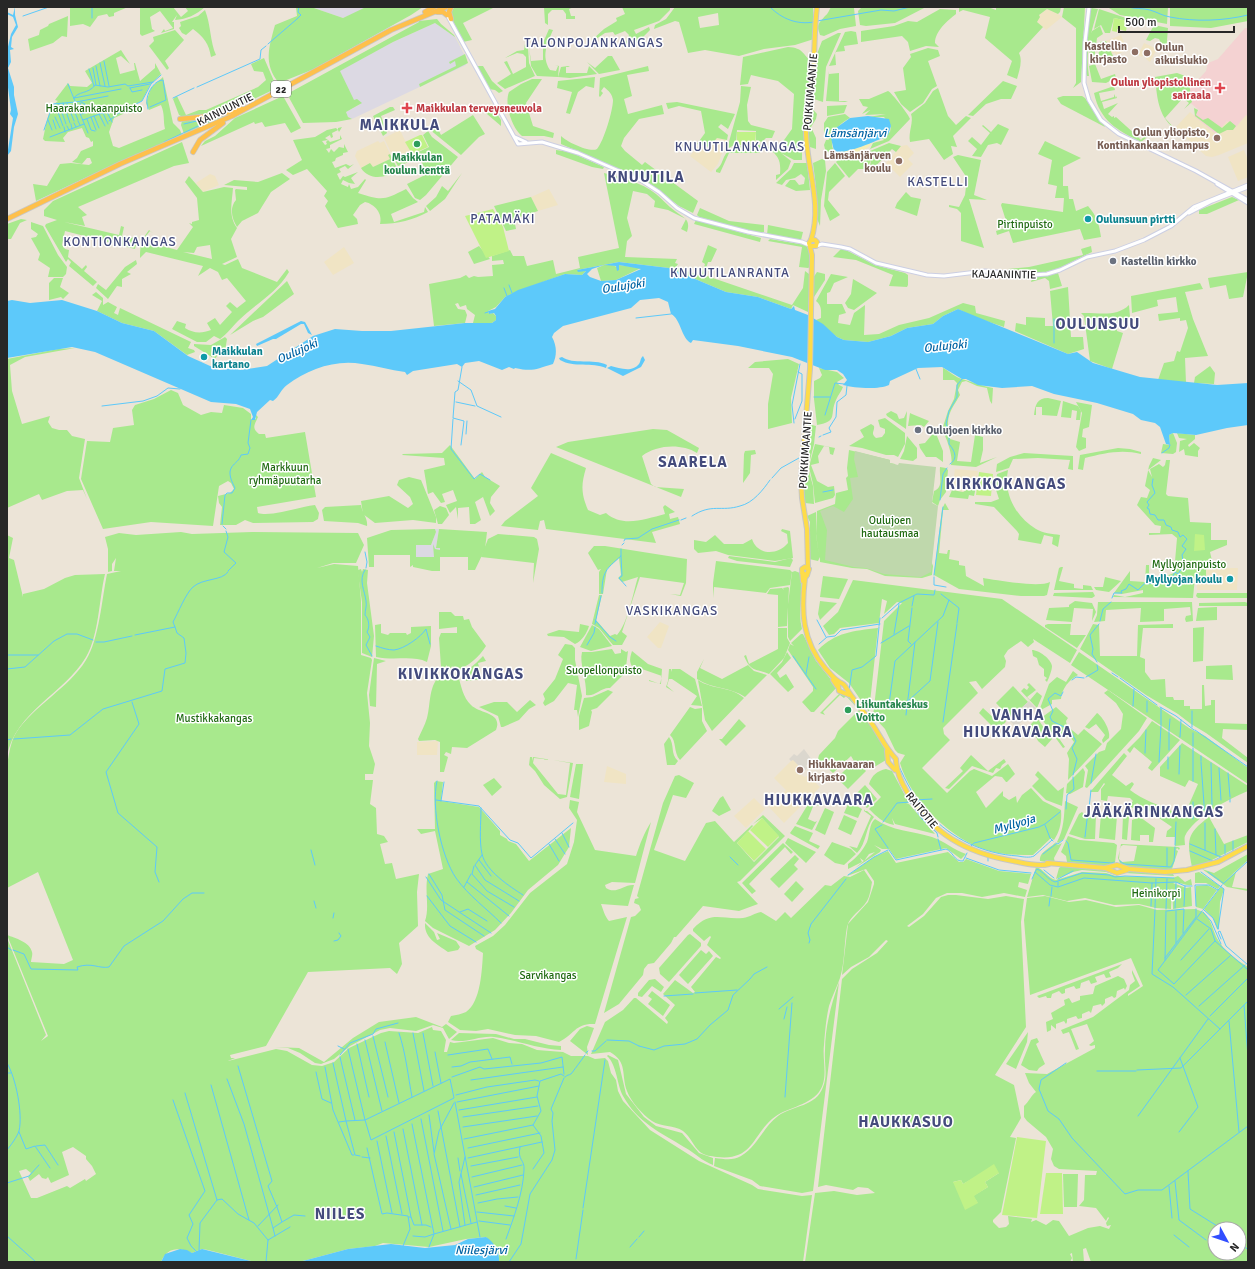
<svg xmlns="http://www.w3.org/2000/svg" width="1255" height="1269" font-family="Signika,sans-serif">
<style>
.industrial{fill:#dcd9e3}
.education{fill:#f0e4c4}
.medical{fill:#f4d2d2}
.green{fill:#a8e98d;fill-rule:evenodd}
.sand{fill:#f5eeb5}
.cemetery{fill:#bfd8ac}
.pitch{fill:#c0f287}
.plaza{fill:#dbd7ce}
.water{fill:#5dc9fa;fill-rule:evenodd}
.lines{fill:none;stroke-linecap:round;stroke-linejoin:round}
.stream{stroke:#5dc9fa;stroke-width:1}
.secondary-casing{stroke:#cccfe3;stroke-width:5}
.primary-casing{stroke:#c7c7c7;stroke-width:6}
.trunk-casing{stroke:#c7c7c7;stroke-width:6}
.secondary{stroke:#fff;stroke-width:3}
.primary{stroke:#fedc49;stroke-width:4}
.trunk{stroke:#fec04c;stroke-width:4.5}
.education-dot{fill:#8d6e63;stroke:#fff;stroke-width:1.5}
.health-dot{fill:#e0444e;stroke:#fff;stroke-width:1.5}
.leisure-dot{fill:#2e9e5b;stroke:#fff;stroke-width:1.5}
.culture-dot{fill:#0f9aa8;stroke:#fff;stroke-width:1.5}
.worship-dot{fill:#6b7280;stroke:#fff;stroke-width:1.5}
.labels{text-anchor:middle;stroke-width:3;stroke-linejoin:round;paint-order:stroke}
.shield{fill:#fff;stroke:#686868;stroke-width:1}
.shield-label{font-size:10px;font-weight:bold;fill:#272727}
.education-label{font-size:11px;font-weight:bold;fill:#785e54;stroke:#fff;text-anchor:end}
.health-label{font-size:11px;font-weight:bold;fill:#be3a42;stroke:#fff;text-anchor:end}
.street-label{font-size:11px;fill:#272727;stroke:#fff}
.park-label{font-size:11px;fill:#206a12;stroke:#fff}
.leisure-label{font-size:11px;font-weight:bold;fill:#27864d;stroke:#fff}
.culture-label{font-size:11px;font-weight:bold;fill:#0d838f;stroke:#fff;text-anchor:start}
.worship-label{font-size:11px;font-weight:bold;fill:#5b616d;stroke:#fff;text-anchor:start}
.water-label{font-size:12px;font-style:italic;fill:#0063a3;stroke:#fff}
.quarter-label{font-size:13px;letter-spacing:1px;fill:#444b7c;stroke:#fff}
.district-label{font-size:15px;font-weight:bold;letter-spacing:1px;fill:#444b7c;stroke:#fff}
</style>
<rect width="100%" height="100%" fill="#ece4d7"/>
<g class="industrial">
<path d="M311,7H369L343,18Z"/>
<path d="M435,23L455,37L467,60L466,65L352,119L348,117L346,112L361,104L354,101L339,71L393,42Z"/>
<path d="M435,529H439L436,548H440V550L435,549L434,557H416V545H431L436,532Z"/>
</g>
<g class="education">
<path d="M1047,9L1057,13L1062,17L1046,30L1037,22L1039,15Z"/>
<path d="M1121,35L1127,50L1116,55L1115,53L1111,54L1106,41Z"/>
<path d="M1144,43L1157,49L1150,62L1146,59V56L1143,55L1142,57L1138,55Z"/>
<path d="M1190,112L1216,134L1227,121L1235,128L1247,114L1248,143L1219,155L1212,157L1206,156L1175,128Z"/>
<path d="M400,130L410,151L394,159L384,138Z"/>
<path d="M717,138L727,140L718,164L711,172L690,156L699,145L708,147Z"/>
<path d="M378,141L380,143L384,141L392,158L365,171L361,168L355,156L357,151Z"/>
<path d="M907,145L914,153L908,159L913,164L900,177L886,163L901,146Z"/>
<path d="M1244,150L1248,160V177L1238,181L1228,157Z"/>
<path d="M210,174L215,176L219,185L203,192L196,183Z"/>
<path d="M549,189L558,205L538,211L531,197Z"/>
<path d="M344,247L354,263L333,275L324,262Z"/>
<path d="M955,469L978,471L976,487L963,492L952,490Z"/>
<path d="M1206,568H1238L1237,590H1197V577L1205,576Z"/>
<path d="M660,622L669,626L661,648H658L647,637Z"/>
<path d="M438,741L437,755H417V742Z"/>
<path d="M793,759L798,765L797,770L799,774L805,777L808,775L820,787L784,823L769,807L786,790L774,778Z"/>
<path d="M607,766L626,774V784L604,782Z"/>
<path d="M754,798L765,809L746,828L734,816Z"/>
</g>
<path class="medical" d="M1245,28H1248V116L1246,115L1235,128L1227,121L1216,134L1194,116L1199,110L1183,97L1206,71L1208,63L1218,59Z"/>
<g class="green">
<path d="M70,7H128L114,13V16L109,17L107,14L98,16L90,27L83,24L70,26Z"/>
<path d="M142,7H173L181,17L188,11L185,7H205C196,15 187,19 175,20L177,15L172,22H174V29L161,33L164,29L165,31L173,28L160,11L150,17L152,29L155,31L142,36L140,34V8Z"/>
<path d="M296,7H311L343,18L366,7H423L411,15L314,69L279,83C263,64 269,47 275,25L297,16Z"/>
<path d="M454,7H495L463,23L472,40L463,42L450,15Z"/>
<path d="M544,7H574L569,9L571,16H575V19H566V14L563,10H552L548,14V25L545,23Z"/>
<path d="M622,7H670V10L659,21L634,30L636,34L649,27L650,30L638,42L625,45L629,35L625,31L615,35L613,32L605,33L593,41L592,40L604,29L617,21L616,18L625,14Z"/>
<path d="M675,7H813L814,39L795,45L764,49L739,56L705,50L688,53L679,22L675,21L654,29L655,25L666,19ZM718,13L719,25L700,28L698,17Z"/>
<path d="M831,7L854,8L856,26L840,29L824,36L820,35C816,24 819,23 825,16C828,14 829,10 831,7Z"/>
<path d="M862,7L866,8L926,7L895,23L866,26L860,25L858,11Z"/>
<path d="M959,7H988L996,10V7H1061L1060,12L1058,14L1047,9L1039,15L1040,17L1037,22L1043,27L1019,53C1023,61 1019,71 1017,79L1007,75L1012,61L985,38L990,17L963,10L959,12Z"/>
<path d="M1064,7H1085L1081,82L1073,88L1076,83V28L1062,17Z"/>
<path d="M1103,7H1168L1167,24L1120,15L1109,8Z"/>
<path d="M1170,7H1248V21L1211,28L1170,26Z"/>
<path d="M1092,8L1098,9C1091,32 1085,52 1089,76H1087C1082,64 1088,25 1090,9Z"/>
<path d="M940,9L956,10V14C948,20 935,31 935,43L939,47L926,46L910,51L908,42L902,36L861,42V31L894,26L908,21L917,22Z"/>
<path d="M1099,9L1129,19L1127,29L1128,21L1114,18L1110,33H1105L1101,25L1094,29Z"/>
<path d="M205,10C211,25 210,42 216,55L211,57C209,44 204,37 193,29L186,35L182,33L179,28L181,26L180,22L198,16Z"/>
<path d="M68,16L67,37L62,36L53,43L30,51L28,39L39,35L40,30L48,26L49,24Z"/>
<path d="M437,19L441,24L454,35L463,51L455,37L435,23L393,42L340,71L354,100L357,99L362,103L346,112L348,117L352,119L336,122L303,123L287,94L419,22V21Z"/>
<path d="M1154,25L1168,28L1166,53L1163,48L1159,50L1161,43L1159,39L1155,38L1150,41L1146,40Z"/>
<path d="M1100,26L1103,34L1097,38L1094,60L1089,64L1090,35L1092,31Z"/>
<path d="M549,29L553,30C547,44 541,56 550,70L556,71L558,66L555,65L559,66L558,77L537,76L531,66L529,47L531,61L543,60V43Z"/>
<path d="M175,30L184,40L165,61L169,68L167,70L149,46L154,41L153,37Z"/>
<path d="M851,31L856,32L858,44L844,46L845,51L835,52L836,65L829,66L845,32Z"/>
<path d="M838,33H841L826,67L823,102L814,99L812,96L817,54L822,41Z"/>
<path d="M1103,41H1106L1113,56L1098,60L1100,42Z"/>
<path d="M525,44L528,47L529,63L535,76L505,89L497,83L511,74L504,62L507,61L513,74L526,67V57L523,54L517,53L505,58L517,51L524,50Z"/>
<path d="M788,47C804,48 802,54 812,62L805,148L802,152V160H794L781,153L791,161L788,169L776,180V175L780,174C781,161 779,156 768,148L772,142L779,147L792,129L794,94L778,81L751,75L748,84L740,85L743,57Z"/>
<path d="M928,48L938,50L940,56L928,61L937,86L932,89L923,103L910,112L901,104L894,92L906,90L903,68L911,57L910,54Z"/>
<path d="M121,50L130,64L121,56L116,58L120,74L135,70L134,63H135L140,81L155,68V63L161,74L150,85L142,101L127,108L123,114L114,118L109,132L113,146L119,148L165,129C163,120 165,114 161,105L149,110L146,103L151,88L163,77L173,123L180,130L182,135L119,162L36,201L33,184L47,186L60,164L71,163L89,165L92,163L90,158H87L82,164L72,162L77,158L81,151L93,146V141L91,142L89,138L86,137L82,128L68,132L63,138L65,142L45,141L43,139C46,128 47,108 58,101L55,100L68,83L70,86L87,87L92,83L85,71Z"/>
<path d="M465,54L468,63L420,87L419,84L456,66L455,61L450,64L449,62Z"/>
<path d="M608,56H612L620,70L599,74L587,62L595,68Z"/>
<path d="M264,58L277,88L231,110L183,117L179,115L173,99L177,96L186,115L199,110H206L258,87L266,80L263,72L254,71L251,64Z"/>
<path d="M1095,64L1101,79L1115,74L1116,78L1106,83L1092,82L1089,66Z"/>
<path d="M477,66H483L492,81L503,91L499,93L495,90L489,89Z"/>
<path d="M568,66L570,67H566V73H587L589,66L597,74L570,78L558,77L561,67Z"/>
<path d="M648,66L649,71L627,75L632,96L624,99L628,114L662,105L664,114L639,119L624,138L621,146L625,151L642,165L645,162L698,201L693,213L679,206L644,180L561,144V136C567,142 590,153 597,149C604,141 613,110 613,100C612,94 609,91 604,87L601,91L603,93L600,97L599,96L600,78Z"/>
<path d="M829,71V74L839,73V101H848L845,102L826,101Z"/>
<path d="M1177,73L1188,77L1192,102L1184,109L1189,103L1183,98L1165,118L1174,128C1158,116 1157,97 1155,77Z"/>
<path d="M595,77L594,88L586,86L578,92L570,114L566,113L572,92L557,88L558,81Z"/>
<path d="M532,79H542L526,103L533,126L554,133L553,138L544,136H522C512,128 504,104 509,92L521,84Z"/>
<path d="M1003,81L1017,86L1011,99H1001L986,104L973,116L968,115Z"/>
<path d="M741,86L751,87L747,105L748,121L751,125L775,131L772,138H766L762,142L756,140V131L737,130L736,144L727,149L740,102Z"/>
<path d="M1114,86L1115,90L1099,93L1101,101L1114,97V94L1116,98L1117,96V98L1102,102L1104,109L1118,103L1108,114L1112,117L1114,116V118L1116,117L1136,135L1135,137L1137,136L1141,140L1148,132L1146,138L1141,142C1117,130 1100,121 1094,93Z"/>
<path d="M938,88L948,116L956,125L966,116L971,118L953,136L957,147L951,146L953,154L944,160L929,139L910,142C908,132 914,122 911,114L925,103L933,91Z"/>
<path d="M888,91C892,93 909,115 910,119L889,141L870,149L873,143L884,140L882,138L890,132L891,126L884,117H869L886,114L865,115L870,110L862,114L868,107L863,106L859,99H869Z"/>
<path d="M283,96L301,128L291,133L285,123L265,127L262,122L255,124L254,122L201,146L205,141L215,136L235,118Z"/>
<path d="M1063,96H1082L1085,98L1105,127L1061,104L1057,98Z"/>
<path d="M677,102L735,114L728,129L721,124L718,127L728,135L727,140L717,138L709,147L697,144L705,133L701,111L679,106L668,109L666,103Z"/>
<path d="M847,105L844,113L827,116V106Z"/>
<path d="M810,106L817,114L816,119L811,127L816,138V149L810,147C807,136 805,117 810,106Z"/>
<path d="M390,107H393L395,110L381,116L387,133L383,136L373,116Z"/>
<path d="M482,107L494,109L501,120V126L480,108Z"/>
<path d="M1194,108L1198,110L1196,115L1203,120L1208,118L1222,128L1230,121L1236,126L1233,130H1227L1219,134L1195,116Z"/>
<path d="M231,113L184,134L181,125L182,121Z"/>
<path d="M845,114L850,118C837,125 829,135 833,149L826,153L824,145L826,140H829L827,134L824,133V123L828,117Z"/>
<path d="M473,115L485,134L479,137L461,155L429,129L436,125L441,135Z"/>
<path d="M998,124L1009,129L1001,145L997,143L988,145L981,157L972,156L977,149L968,141L972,137L981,145L990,133L982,126L983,125L991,132Z"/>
<path d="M342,127L339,132L338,130L332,133L333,137L331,138L330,135L325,138L328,140L322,141L325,145L327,144L326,142L328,140L330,142L340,139V135L342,139L330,145V148L326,149L329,153L331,149L334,152L339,147L344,148V144L348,152L343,153V155L336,158L335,161L332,162L335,168L346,164L350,166L354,164L348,169L345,166L339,169L341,172L337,174L340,180L343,176L345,177L358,172L351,178L355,184L349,183L351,181L349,183L343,180L341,184L348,187L349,184L351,189L358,187L365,179L366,180L358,193C383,201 384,200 406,189L413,198L418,202L391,214L394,222L424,212L425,207L428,212C413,220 398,224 380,224C383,214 375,204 365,202L360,205L353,215L357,219L358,224L338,228L325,206L328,201L324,196L327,191L307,169L293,175L286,170L302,160L293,140L315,137L327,130L336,128L338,130V128Z"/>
<path d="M428,131L432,137L458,157L426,195L420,200L415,198L407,184L427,174L420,158L398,166L394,159L408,152L412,155L429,147L423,135Z"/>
<path d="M1045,141L1081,158L1063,167V186H1068L1069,199H1073L1076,211L1088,206C1097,216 1099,224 1101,237L1084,240L1080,229L1013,243L1009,231L997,235L996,231L1008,227L1001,205L1002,203L1063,212L1064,198H1055L1057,186L1048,184L1052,160L1038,154Z"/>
<path d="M182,142L189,163L174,166L78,207L87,215L82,217L85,226L64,222L119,235L121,226L124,227L122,236L131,238L138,236L135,249L65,231L62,245L65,249L69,250L68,257L82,269L86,265L87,267L84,271L97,282L93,286L69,266L71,262L68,259L66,262L45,226L46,224L57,220L44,216V210L53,201Z"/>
<path d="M756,143L764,148L759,153H729L720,173L716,172V170C721,166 722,162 724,157C730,144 744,146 755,146Z"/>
<path d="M889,143L901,146L896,152L892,149L869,173L871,160L867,169H858L849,178L836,162L838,160L868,152L870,158H871L870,151Z"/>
<path d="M556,150L570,152L604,167L603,169L592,167L556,154Z"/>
<path d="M390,154L397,168C388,179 369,181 361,168L370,163L373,167L390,159L388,155Z"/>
<path d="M958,155L981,160L974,195L987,200L969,199L984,248L961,241V213L957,209L949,207V205L959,207L965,195L967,178L953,157Z"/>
<path d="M822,159L825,160L826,171L821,200L820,226L816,216V187L813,163Z"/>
<path d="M794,163H807L810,190L796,191L785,186L790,180H795L799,185L804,184L805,178L801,174L795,178L786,180L782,185L776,183L791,169Z"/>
<path d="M835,163L845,176L829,192L828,200L840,215L830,221L824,206L827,172Z"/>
<path d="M282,173L290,179L271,192L258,213L242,221L237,227C232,219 229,208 236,200L235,190L236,189L247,190V187L224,185L234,180L258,182Z"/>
<path d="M462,173L445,199L430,211L426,206L436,197L442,186L448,191Z"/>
<path d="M604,173C622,178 641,182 656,194C662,199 668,206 675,211C684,218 691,219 687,232L681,229L686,219L668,210L654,207L655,201L647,194L633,191L627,218L632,236L627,241L625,257L677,259L675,263L678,264L676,267L701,276L705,264L702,262L708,245L717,249L711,262H708L704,275L792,305L803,288L805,271L809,274L810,280L808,312L793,305L791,309L758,297L726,292L669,268L619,262L577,270L586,271L582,275L565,274L518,291L505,297L496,307L488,311L489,314L493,313L496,316V320L492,323H473L475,315L467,309L466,305L460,307L458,303L455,304L458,309L465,310L467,315L465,323L434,326L429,284L460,278L466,275L469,278L474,276L478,277L493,276L492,265L504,264L503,260L492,261V256L510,250L513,256H524L527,266L553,260L556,274L580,268L578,257L619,248Z"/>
<path d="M189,176L203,192L224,187L233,188C232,202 228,216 237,228L231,239L237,257L222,264L225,265L238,259L242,268L277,282L287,269L289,272C277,293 255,304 238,321C232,327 228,333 220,339L214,336L206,342H197L172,329L177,321L186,324L185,328C193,333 201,334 211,330L207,323L215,318L220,325L232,312L226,306L230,302L237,308L246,301L227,278L222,280L218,272L210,268L198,276L203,266L146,252L140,258C140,246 141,240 149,230L154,234L150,231L142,241L149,243L152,240L155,241L154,244L177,250L193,227L189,223L192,224V222L199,220L197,198L185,182ZM210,245L212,259L183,252L194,253L197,247Z"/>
<path d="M906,192L911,197L921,199L917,216L895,208L897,203Z"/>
<path d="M531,197L538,211L514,219L516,229L506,231L494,206Z"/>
<path d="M1232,197L1239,200L1207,214H1199V210Z"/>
<path d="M700,208L729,221L764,225V232L757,233L699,217L697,215Z"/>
<path d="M21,219L27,220L20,223L11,239H7V224Z"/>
<path d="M696,220L761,238L760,242L694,224Z"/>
<path d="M31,222L43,226L58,255L67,267L66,274L63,277H48L50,268L38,260L40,254L31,238L36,237L38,234L31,229Z"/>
<path d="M768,225L803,232L801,240L767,235Z"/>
<path d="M770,239L806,245L810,253V267L808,268L799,267L802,247L768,241Z"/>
<path d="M479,246L490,259L474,264L468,252Z"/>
<path d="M1091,246L1092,252C1066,264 1053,276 1022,273C1017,272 1012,272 1008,269L1029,267L1083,255L1081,249Z"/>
<path d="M842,248L875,265L905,273L908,275V285L907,287L889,286L893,275L856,260L833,257Z"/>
<path d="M136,260L137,264L127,272L131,274L122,279V287L117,286L108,299L96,288L98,284L106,290L125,267Z"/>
<path d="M604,265H612L617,267L619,265L641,268L616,280L601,281L597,268Z"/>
<path d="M817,272L825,274V280L814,297L813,278Z"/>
<path d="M1248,272L1243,297L1229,299L1226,285L1210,288L1208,278Z"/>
<path d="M1058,273L1062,286L1050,289L1049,281L1045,278L1031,282L1032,279L1011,277L1012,274L1036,277Z"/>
<path d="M831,274L848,277L834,283L830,292L827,293V304H842L846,313L839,315L838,323L850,325L854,313L865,305L864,335L879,334L899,325L929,318L963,303L975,306L976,313L1005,321L1004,327L974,317L958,309L943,316L933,324L907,328L891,336L868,342L844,340L837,337L816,320L821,318C821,310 822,306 816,301Z"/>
<path d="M54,278H63L60,287L69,293L63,299L61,297L49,300V283Z"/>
<path d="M853,279L877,293L854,310L848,308L845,303L851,294Z"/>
<path d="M287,281L294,294L263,317L253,321L230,335Z"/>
<path d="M1200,283L1203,289L1185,292L1193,319L1208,356L1185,358L1186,383L1158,380L1164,363L1174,361L1177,351L1180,352L1188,328L1186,320L1180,321V318L1159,321L1158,314L1178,312L1176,297L1157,300L1158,306L1132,313L1131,296Z"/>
<path d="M1068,287L1071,337H1083L1084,349L1068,354L1015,331L1016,323L1026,325V317L1045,318V326H1053L1050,291Z"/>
<path d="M96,292L103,298V305L108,302L117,307L114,313L118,315L120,308L191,342L188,348L194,350L195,352L187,355L154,331L122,323L97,311L102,301L92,295Z"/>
<path d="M1129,305L1130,317L1128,323L1117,321V331L1123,333L1112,369L1090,361L1084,316L1081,313C1097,312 1116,318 1129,305Z"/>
<path d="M225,337L227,339L225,351L221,350L222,354L219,353L215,359L194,346V344L211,345Z"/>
<path d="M75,348L25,357L10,365L12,391L22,424L50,416L48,422L52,428L59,430H67L72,436L85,439L79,478L87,499L83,490L67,491L42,500L39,494L7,508V359L58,349Z"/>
<path d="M788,359L799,364L791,398L792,423L768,429V404L773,374L769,368H748L755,362Z"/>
<path d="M1210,366L1215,373L1214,384L1194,383L1195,377Z"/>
<path d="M819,368L837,372L844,378L837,382L839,385L843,387C841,392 838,395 836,400C829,415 839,421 817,425L814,399V381L820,378L822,375Z"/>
<path d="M943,368C949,371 956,378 962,379C973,382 982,386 993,388L992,404L990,401L987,388L977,386L966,381L962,382L958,390L960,395C955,404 948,412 948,423C948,429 950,433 950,439L960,442L957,461L971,462L975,435L983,437V450L980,463L997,457L976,467L951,465C954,458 946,436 942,430L948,411L954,399L957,383L954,380H943Z"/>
<path d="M171,390L178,393L183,405L201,415L211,412L222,413L224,405L243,408L251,414V420L256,419V415L258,417C255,424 251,428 259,434H265L266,438L305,432L316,497L257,507L258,513C271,517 299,507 315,505L319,513L318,519L313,522L253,523L245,520L236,525H220L222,507L219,503L218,496L230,493L234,489L231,483L228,481L219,486L213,526L151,522L103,529L81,479L87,441L110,442L113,428L134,425L132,410L135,405L154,399Z"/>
<path d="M1048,398L1061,401L1057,416L1042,415V407H1036V415H1034C1035,405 1037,398 1048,398Z"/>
<path d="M1063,401L1078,406L1081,411L1080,420H1076L1077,411L1072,410L1071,418L1061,417Z"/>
<path d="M1076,402L1092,405L1089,427L1083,429L1082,437L1086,438V448L1079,451L1076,447L1082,413Z"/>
<path d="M891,411L897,414L899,419L904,418L907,411L906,429L887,416L886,414Z"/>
<path d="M910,413L912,414L929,421L924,427L921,425L908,426Z"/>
<path d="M885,418L905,433V444L898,457L894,455H886L862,448L849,446L864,437L860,430L871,424L874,426C875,431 870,433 876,438L882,437L885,433V429L880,427L878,420Z"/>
<path d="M808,424L816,426L814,444L808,468L813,486L814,504L805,503L802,478Z"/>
<path d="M653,429L667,430L699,448L697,453C681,443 656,445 642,456L651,484L655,487L684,489L681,497L556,447L568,442Z"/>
<path d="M935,431L943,451V462L936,457H926L920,448L919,444L925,443Z"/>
<path d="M1173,433L1177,443L1176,452L1173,454L1161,453L1163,444L1170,445L1169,435Z"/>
<path d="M1177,433L1195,435V439L1188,445L1189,447L1194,443L1200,448L1198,451V457L1185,455L1184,449L1179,452L1180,441L1187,439L1179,438Z"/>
<path d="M907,436L917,448V458L913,461L900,459L904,451Z"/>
<path d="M815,444L835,448L833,455L830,454L829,447L824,446L818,456L819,463L811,465L817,481L828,487L834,486L835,495L833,498L815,503L813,484L809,467Z"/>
<path d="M450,445L475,479L482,472L485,477L500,486L491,497L490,503L495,511L490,516L483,497L475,502L481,520L475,524H470L469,507L458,508V519L456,507L450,513L446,505L457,501L453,490L442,494L445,502L441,503L433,492L428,494L424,470L445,465L444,458L402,455L403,454L442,453Z"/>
<path d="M1118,448L1130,449L1141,452V454C1122,449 1104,453 1085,458L1083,470L1078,469L1080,455Z"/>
<path d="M755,450L756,454L751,455L750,473L743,483L744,454L745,451Z"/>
<path d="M849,450L890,460V463L895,464L933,566L932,575L922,578L885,576L867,569L852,568L820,562V557L818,561L809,559L810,522L807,516L816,512V535L819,555L816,534L817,511L835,504L836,493L848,490L846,478L848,476L847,468Z"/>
<path d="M551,453L586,468C581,485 581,493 588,510L600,515L606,513C623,528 645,519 665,514L663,507L665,505L675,512L669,514L670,519L678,517L680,524L652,532L656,543L546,529L544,520L540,521L538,530L501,526L505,521L538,496L531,488Z"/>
<path d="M1024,453L1073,456V470L1068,469L1070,460L1038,458L1013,459L1009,468L996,472L997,464L1010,457Z"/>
<path d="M1153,458L1161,460L1148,470L1152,477L1150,469L1159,464L1163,467L1165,465L1166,460H1170L1166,494L1168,496L1188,498L1190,522L1211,523V540H1227V545L1210,552L1213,565L1206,568V577H1195L1193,598L1113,597L1114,595L1125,597L1143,593V590L1122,594L1114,593L1130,571V581L1145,582L1146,565H1149V573L1151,576H1166L1174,573L1177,538L1172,534L1149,535V533H1160L1161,526L1155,525L1137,505L1141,497L1147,498L1150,490L1145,486L1149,466Z"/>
<path d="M940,467L946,468L948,470L946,492L940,500L938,506L932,502L934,491C944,487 939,477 940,467Z"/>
<path d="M1008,470C1003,494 1016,517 1036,529C1042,533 1053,534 1060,535L1058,547L1052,544L1053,537L1044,535L1041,544L1018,540L1019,534L1017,531L994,507L975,504V502H991L999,499L995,487L997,474Z"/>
<path d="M409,477L421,480L436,517V523L413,520L375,523L363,514L361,501L389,496L408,508L413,504L410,497L397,485L399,480Z"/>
<path d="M974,486L976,487L974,496L969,495L968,499L949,497L952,490L963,492Z"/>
<path d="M945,503L949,510H943L939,553L947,554L948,550H950L949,559L959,561V565L965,566L966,576L984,586L983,578C996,580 1039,588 1050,582L1047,595L1044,596H1021L959,589L934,575L942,509Z"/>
<path d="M361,505C362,513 368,518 367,526L358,523L324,521L322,510L325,507Z"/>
<path d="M440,506L446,508L449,515L442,524H438L434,510Z"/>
<path d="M435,529L436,532L431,545H416V557H434L433,544L435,549L440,550V548H436L439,529L487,532L485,549L475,570H468V557H440V571H432L413,567V565L410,567V555H374V567H369L367,538L391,530Z"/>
<path d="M782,529L790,531L793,558L775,561L728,555L716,551L698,553L694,549V538V540L706,542L715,535L724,544H743L752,539C757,555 777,556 788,543L787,534L781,531Z"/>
<path d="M181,532L192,534L252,532L358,533L364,545L356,563H333L317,568L334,564L358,566L361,601V655L371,658L372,660L367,693L370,723L369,746L375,764L373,774H365V780H373L370,804L376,808L377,834L384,836L388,842L380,844L385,864L392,863L396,879L419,874L417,892L418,926L399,943L402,964L397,974L390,968L308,972L266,1046L230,1055L231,1058H235L228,1061L276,1049L287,1051L312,1065L322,1066L334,1062L349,1048L381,1033L389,1031L418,1033L432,1027L433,1030L441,1031L446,1040L444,1052H447L450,1042L454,1043L493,1038L509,1043L522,1044L537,1050L563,1052L571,1056H588L595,1059L605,1058L608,1061L611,1073L616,1080L618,1091L623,1101L650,1130L699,1161L752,1185L758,1189L802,1196L812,1195L803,1262H499V1254L486,1237L466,1239L429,1247L383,1243L375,1246L348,1249L299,1262H255L208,1250L202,1249L192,1253C179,1247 167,1247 161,1262H7V938L46,1035L41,1041L48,1036L7,935C15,938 30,942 32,952C33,955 31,959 31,962L64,964L73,960L38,872L7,888V766C9,755 10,743 16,733C33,706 69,688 86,660C99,640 102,598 107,574L121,571H114L116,558L112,564V571L108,572V549L105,537L119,533L136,535ZM73,1147L86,1156V1159L92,1166L96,1174L86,1181L85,1179L70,1188L67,1186L37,1198H31L19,1171L26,1169L31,1173L28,1177L30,1181L39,1174L42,1178L46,1179L48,1177L51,1183L69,1175L62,1152Z"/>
<path d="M498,534L534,537L537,539L539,549L533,583L534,563L481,557L488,539Z"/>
<path d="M7,535L13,538L9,558L14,560L23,597V594L44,589L65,578L75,575L105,574C99,599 99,635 86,657C64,694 16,711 7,756Z"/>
<path d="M594,546H605L687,559L686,583L681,596L670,594L680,595L684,583L640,577L622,632L627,636L622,645H613L599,628L592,624L599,595H602L596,620L610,636L615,634L617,635C628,623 633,593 638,577L622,582L618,578L621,575L619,558L607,569L603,594H599V572L601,569L598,570L588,553Z"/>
<path d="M729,556L775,562L791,558L793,560L790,567L737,561L728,558Z"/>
<path d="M716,561L790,570L792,572L790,585L770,588L766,593L714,587L713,598V583Z"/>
<path d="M1061,567H1063L1059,581L1074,584V588L1083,589V585L1091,586L1093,590H1054L1059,568Z"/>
<path d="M361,569L362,572L363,569L368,570L367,583L374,636L372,657L362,653V602L358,574V570Z"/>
<path d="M795,571L800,573C805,591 797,610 802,629L790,641L788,637V604L792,572Z"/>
<path d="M823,576L848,579L839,599L820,597Z"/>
<path d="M1105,577L1121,581L1109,592L1096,590L1094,587H1103Z"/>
<path d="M853,580L1002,599L1077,650L1070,663L1033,639L1034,642L1028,647L1021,641L1008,650L1004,656L1006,661L1005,667L982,689L976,681L969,682L978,693L943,728L944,734L950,740L922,768L947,793L970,771L974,769L992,776L1008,764L1015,774L1007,782H1006L1002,777L995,776L976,792L986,808L1003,791V796L1009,800L1016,796L1017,803L1022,795L1031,788L1043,801L1061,810C1062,821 1060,831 1054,840L1051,838L1033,855C1018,855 1004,855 990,851C952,841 911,801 900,763L905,755L898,753L895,750L885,729L873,716L884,621L902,603L897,602L884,614L887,601L882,599L879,623L840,628L834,634L829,635L823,626L838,612Z"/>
<path d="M788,587L789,588L787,626L778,627V595L767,594L770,589L782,588L784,590L783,588Z"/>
<path d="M1093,592L1095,596L1092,598L1053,596L1054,593Z"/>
<path d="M1197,593H1248V598H1198L1196,596Z"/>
<path d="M820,601L837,603L820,620L818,614Z"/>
<path d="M1075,601L1092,603L1096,612L1092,621L1093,609L1074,608L1072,622L1046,620L1049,608L1069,607V605Z"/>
<path d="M1098,602H1192L1193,621L1186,622L1185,619L1186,616L1191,615L1190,607L1164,609V621L1140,622L1141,608L1106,610L1105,621L1094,622L1097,615Z"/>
<path d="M1199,603L1245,602L1248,603V606H1199Z"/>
<path d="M1217,607V620L1196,621L1198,608Z"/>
<path d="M439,612H451L455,616H463L464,620L469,619L472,627L486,646C480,656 467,668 456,670L452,666L451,668H447V665L444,668L441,667L439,638L441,633H457V627L439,629Z"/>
<path d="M381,624V633L388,635L390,633H406L407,635L411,633V627L431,626V646L427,662C413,655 395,661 376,657L375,625Z"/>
<path d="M580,624L589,626C587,633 582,641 575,644L564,637L548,636L547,634L559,630L579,632Z"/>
<path d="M1071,624L1070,635H1086L1077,648L1045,627V625L1048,624Z"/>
<path d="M1093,624L1099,625L1100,656H1137L1138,625L1173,624V628H1143L1140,657L1145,659V672L1151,680L1165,679L1166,697H1173L1174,700H1184V706H1190V709H1202V685H1204L1205,706L1211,705V700H1215V723L1248,724V730L1223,729L1222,738L1248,758V763L1206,733L1191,724L1178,714L1146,695L1080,649Z"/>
<path d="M592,625L599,629L612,646L591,651L580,647Z"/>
<path d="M1204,627L1203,661L1193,662V628Z"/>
<path d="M778,628H787V638L790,643L784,658L769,674C754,668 751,672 744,656L746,655L749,664L778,649Z"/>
<path d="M878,628L869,712L849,683L830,668L818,650C836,632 853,631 878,628Z"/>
<path d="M801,634H803L816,661L837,687L814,712H811L802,702L813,691V687L788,650L790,644L794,646L791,643Z"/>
<path d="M565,644L572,645L575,648V660L582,696L578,717L577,710H574L577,685L568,683L554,701L545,706L543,703L545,699L543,694L555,679L563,659L558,655Z"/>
<path d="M612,649L615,654L621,653V649L626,652L628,651L626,667L629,669L610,688C601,687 595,697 586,695C587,680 579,663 582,652H592Z"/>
<path d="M1032,650C1039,650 1051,659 1052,666C1052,670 1049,678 1047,682L1045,680L1047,678L1044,676V669L1039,665L1037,658L1033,656Z"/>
<path d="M632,651L648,664L662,669L661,684L649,681V680L660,684L662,676L639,668L636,671C629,664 629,660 632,651Z"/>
<path d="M787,652L791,658L777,673L780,678L786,674L794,687L788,692L770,674L782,662Z"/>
<path d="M1079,652L1189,728L1205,736L1248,768V784L1071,665Z"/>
<path d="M483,656L486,661L478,663L482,679L466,681L464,673L476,663Z"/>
<path d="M374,658L386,661L377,664L376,707L370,706L369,695Z"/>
<path d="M704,659L700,668L722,679L748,665L754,671L767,675L745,697C731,687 712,689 697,679V672Z"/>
<path d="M1232,665L1233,680L1206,679V666Z"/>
<path d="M669,669H671V672L672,669H680L695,679L702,706L691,705L697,696L672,679H669L667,686L674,692L666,687L668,681Z"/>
<path d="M1073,671L1078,675C1069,680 1062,688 1061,699L1052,700V704L1039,711L1049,684L1057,677L1066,682Z"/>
<path d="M442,674L458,675C461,685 463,698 471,705C480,714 503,712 496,730L467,748L452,747L451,754L446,752L444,755L448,757L444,772H440V742L435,740L419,741L418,739C421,732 425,725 427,718C431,704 428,684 442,674Z"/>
<path d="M698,680C712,690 731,686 744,698L712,731L705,720Z"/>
<path d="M1029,683L1036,690L1027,697L1030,700L1037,692L1042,696L1037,708L1036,707L1021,691L1024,688L1027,690L1029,687L1027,685Z"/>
<path d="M1013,686L1028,702L1010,718L996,703Z"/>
<path d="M608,690L613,692L597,708L591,710L592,712L589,726L579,730V716L584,698L592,697Z"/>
<path d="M1108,690L1147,718L1139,731L1087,788L1085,787L1088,770L1085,766L1099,752L1105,750L1107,743L1121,729L1123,714L1116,703L1104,693Z"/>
<path d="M841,692C854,697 883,737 886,751C887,753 886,757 886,760L871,769L868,765L864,769L866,771L848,789L837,778L854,761L851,756L833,773L818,759L819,755L835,738L838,731L859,710L846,696L844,698L840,695L823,712L825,715L820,713Z"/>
<path d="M530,700L536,705L529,709L519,720L503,727H501L498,716L479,707L494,702H507L517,712Z"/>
<path d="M690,707L695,709L702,708V721L707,731L680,760C673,752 677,741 670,735Z"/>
<path d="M1056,707L1068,718L1066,721L1067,726L1078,735L1084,729L1102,744L1068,780L1069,759L1067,753L1074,742L1068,734L1065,732L1058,737L1065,747L1063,748L1041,718Z"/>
<path d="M983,708L997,721L1003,718L1006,721L1005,723L995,729L979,713Z"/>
<path d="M1097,713C1103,717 1111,731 1109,738L1103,743L1102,740L1105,735L1096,724L1089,729L1085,727Z"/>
<path d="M1037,718L1052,739L1045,747L1038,741L1035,735L1027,733L1024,731Z"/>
<path d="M739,719L746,726L726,746L719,739H722Z"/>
<path d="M1152,721L1180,740L1152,771L1148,768L1152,762L1134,747L1130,753L1127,750L1140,737Z"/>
<path d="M669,737C675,745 670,754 678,761L675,765H667L664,744Z"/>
<path d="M1182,743L1248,786V791C1230,798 1193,818 1185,836C1184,838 1185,843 1185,845L1175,846V837H1166L1167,831L1172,827L1137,803L1133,808L1129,806L1133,801L1130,798L1108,796L1107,801L1101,800V789L1105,784L1104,783L1098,792H1090L1124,753L1127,756L1112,775L1126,786L1132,782L1134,784L1130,790C1143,800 1159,805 1174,812L1177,805H1179L1176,813L1184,816L1198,784L1189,780L1185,787L1160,776V767Z"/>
<path d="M971,755L988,771L1004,759L1006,762L1002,765L1000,769L996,768L993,773L972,766L949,789L945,788L963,771L960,768Z"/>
<path d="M530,757H532V761L533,757L552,760L534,758L533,763L558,794L566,795L570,763L553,760L573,763L567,797L560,799L544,785L535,771L529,765Z"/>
<path d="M576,764H583L579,799L570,797Z"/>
<path d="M1083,768L1085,772L1083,787L1070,794L1066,793L1067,784Z"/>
<path d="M886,769L892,771L909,803L906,804H909L935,834L895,824L892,818L894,825C883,823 876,816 869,809L881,797L869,784C872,775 877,771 886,769Z"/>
<path d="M1038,771L1058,791L1064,787L1062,806L1046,800L1032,786L1039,779L1035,775Z"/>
<path d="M679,775L694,783L686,798L673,795L654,850L685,861L706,823L715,821L734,842L752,825L753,826L737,843L754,862L779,837L762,818L753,824L763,815L785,836L740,881L737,882L758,904L739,911L703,906L676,937H674L671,943L654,963L648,964L644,969L643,975L619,1004L604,1013L631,917L635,916L641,910L639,905L634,903L635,899L639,898L637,896L663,803L675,776Z"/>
<path d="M494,778L502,787L492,796L483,785Z"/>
<path d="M436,781L443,782L441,801L479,807L500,831V835L507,839L508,841L516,844L529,861L571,828L569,847L558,865L528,890L511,913L495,930L469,946L433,928L425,921C430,907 424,890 428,874L443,869L435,831L421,834L417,829H435L434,783Z"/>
<path d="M865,785L877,799L867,808L853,797Z"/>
<path d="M723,796L731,810L719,816L712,811L720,798Z"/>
<path d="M570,800L579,802L577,812L595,850L636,856C640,844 644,833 651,822L635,883L612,882L605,885L606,888C616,895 624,884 634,885L628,906L601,904C603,909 605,917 609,921L627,917L595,1024C575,1023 575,1034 559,1042L536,1036L515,1035L488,1029L476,1031L460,1030L448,1022L451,1016C456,1015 462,1014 466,1012C481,1002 482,969 483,953L476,949L475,946L493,936L505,925L530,893L567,864L574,842L577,820L569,808Z"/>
<path d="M810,801L822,807L814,804L808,819L815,822L817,821L812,830L796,824Z"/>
<path d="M1065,801L1078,807L1064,839L1058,843L1057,842C1064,829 1064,816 1065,801Z"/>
<path d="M849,802L862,809L858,818L844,813Z"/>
<path d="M825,808L834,812L825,835L815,830Z"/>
<path d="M865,809V811H867L874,817C865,828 867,843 857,853L849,846L857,848L871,816L864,811Z"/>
<path d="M1128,809L1132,812L1129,817L1127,840L1122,839L1123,816Z"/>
<path d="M1082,812L1085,815H1096L1095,839H1085L1069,834L1079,814Z"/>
<path d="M1101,814L1117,816L1115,840L1099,838Z"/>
<path d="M844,815L857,821L851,835L838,829Z"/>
<path d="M1140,817L1155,828L1153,842H1149V835H1140V841L1131,840L1132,820Z"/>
<path d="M1209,817L1224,844L1248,835V842L1210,861L1192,867C1187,840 1186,834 1209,817Z"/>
<path d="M875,819C892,831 912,831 932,837C944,841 954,850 966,854L961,859L946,848L896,859L889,849H882L874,845L881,850L880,852L855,868L875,852L869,854L864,861L860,858L862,862L848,869V864C856,858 862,852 867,842C870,834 869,824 875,819Z"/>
<path d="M795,826L813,833L809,841L820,846L818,849L791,834L790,833Z"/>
<path d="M1068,836L1080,840L1114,843L1117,845L1115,863L1107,866L1067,862L1066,856L1061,852Z"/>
<path d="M788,838L816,852L806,863L785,843Z"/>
<path d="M832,842L851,849L856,854L844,865L835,863L824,855Z"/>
<path d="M783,843L793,852L791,854L785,847L749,884L756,891L752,894L742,883Z"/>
<path d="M1055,843L1058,845L1062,843L1054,858L1055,863L1040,861C1039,852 1049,849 1055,843Z"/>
<path d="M1121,844L1178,847L1180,848L1179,850L1177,848L1176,850L1178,851L1172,869C1156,869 1137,872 1121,866L1118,858ZM1123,845L1137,846L1134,861L1122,862L1119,859L1120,847Z"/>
<path d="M888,851L896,863L948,852L959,862H963L966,859L999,871L1031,874L1028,884L1019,882L1018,887L1027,890L1025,897L1004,893L982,897L962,893H947L936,898L923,914L907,926L909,927L924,916L941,897L948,895H956L988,899L1006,896L1024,899L1021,922L1026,1027L995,1075L1014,1085L1021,1118L1010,1137L1016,1138L1001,1212L993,1220V1222L999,1228L1006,1227L1009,1224L1008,1216L1032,1219L1031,1222L1036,1220L1046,1225L1053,1220L1059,1221L1069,1236L1088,1228L1100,1226L1109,1229L1111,1225L1107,1226L1106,1223L1109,1218L1108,1217L1106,1221L1096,1208L1079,1206L1084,1200L1085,1175H1096L1097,1171L1059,1169L1054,1166L1051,1159L1053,1149L1046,1137L1027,1121L1024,1117V1106C1029,1102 1031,1095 1036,1092L1029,1083L1025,1073L1047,1074L1095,1048V1045L1091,1046L1089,1045L1094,1041L1087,1024L1071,1029L1079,1049L1076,1050L1069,1032L1063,1034L1061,1030L1093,1017L1129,990L1130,985L1135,981L1132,973V970L1140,986L1128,994V996L1143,986L1131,958L1030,995L1024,920L1027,898L1045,896L1069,902L1086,900L1116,907L1139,905L1157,910L1195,909C1212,913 1211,928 1218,940C1224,951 1238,961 1248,967V1262H1091L1086,1248L1083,1249L1084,1262H1073L1072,1253L1070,1254L1072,1258L1070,1262H805L815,1193L834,1191L857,1195L875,1193L868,1188L858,1187L853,1190L826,1185L818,1187L842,979L852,969L877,953L888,941L886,940L869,957L851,967L842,975L848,924L868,902L874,884V881L866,869L847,876L874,857ZM999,1173L985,1182L988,1187L973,1196L978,1203L953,1182L961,1180L963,1184L979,1175ZM1215,1229H1239V1253H1215Z"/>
<path d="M1248,854V860L1223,883L1236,872L1232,887L1248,889V891L1227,887L1202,869L1214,873Z"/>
<path d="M795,855L799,859L794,865L798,869L779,888L770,879Z"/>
<path d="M1062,866L1103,869L1115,873L1128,870L1173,874L1174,876L1125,873L1116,875L1106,872L1082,870L1073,872L1056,879L1059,868Z"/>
<path d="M1036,867C1044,869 1047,878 1056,880L1082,872L1106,873L1116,876L1173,878L1178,876L1185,882L1191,879L1192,885C1184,886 1179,881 1173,883L1186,888L1191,887L1192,906L1173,909L1172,887L1171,909L1156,908L1139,904L1114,905L1085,898L1067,901L1043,895L1027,897Z"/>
<path d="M864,870L872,882C871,888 870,896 867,901C861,911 850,915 847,927C844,943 845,962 840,978C837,987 832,996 829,1006C826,1019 825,1032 824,1045C822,1061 829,1078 819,1092C807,1107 786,1107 772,1119C752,1137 752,1161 717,1157C711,1156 705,1156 700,1152C693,1146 691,1137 683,1131C674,1125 661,1127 652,1121C642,1114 631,1102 627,1091C621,1075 628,1062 610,1052L591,1054L605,1022L623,1010L634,998H636L667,1024L668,1022L665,1018L675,1005L663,994L675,980L693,993L695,992L691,987L716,957L720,959L721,958L707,945L711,937L710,936L704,941L693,931V929C711,910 721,920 743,918C750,917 755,913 761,912L776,921L785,912L791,918L825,885L831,886L844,876L850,877Z"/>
<path d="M1199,872L1220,886L1218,889L1206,883H1195V873Z"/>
<path d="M796,881L804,889L792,902L784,894Z"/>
<path d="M1207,885L1217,890L1203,909L1196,907V886Z"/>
<path d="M1221,887L1224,889L1220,902L1219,929H1217L1213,918L1204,909Z"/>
<path d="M425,923L434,932L437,940L440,939L437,933L456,941L460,947L458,950L448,952C437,944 424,938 425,923Z"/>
<path d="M690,934L701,943V946L669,982L660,974L659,968L688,935Z"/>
<path d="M701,950L706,954L709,951L713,956L688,984L679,975Z"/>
<path d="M1122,964L1118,968L1109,972L1111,977L1106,978L1104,974L1095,977L1097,982L1091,984L1089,980L1081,983L1080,988L1076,989L1074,986L1065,989V993L1062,994L1059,991L1052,994L1051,998H1047L1046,996L1039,998L1037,996Z"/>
<path d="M1118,976L1124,979L1127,986L1125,990L1124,988L1117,991L1116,997L1114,998L1112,996L1105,999V1003L1102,1006L1101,1004L1093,1006L1091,1013L1089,1011L1082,1014V1018L1078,1019L1076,1016L1067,1019V1022L1066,1024L1064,1021L1056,1024V1029L1051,1025V1030L1047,1032L1046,1022L1053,1019L1051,1013L1065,1005L1064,1000L1069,998L1072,1003L1080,1000V996L1093,994L1095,986Z"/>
<path d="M655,979L664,987L661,992L652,986L642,997L638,996V993L649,980Z"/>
<path d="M839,982L813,1191L802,1193L760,1186L752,1180L714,1166L715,1158C724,1159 733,1161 741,1156C758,1146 763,1127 778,1116C793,1105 816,1107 823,1087C828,1075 824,1064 825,1051C825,1027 831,1005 839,982Z"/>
<path d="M652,991L670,1005L663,1016L648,1004L652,999L648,996Z"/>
<path d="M416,1017L442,1027L446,1024L457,1032L449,1039L443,1028L433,1025L416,1031L390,1028L380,1030L350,1046L334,1059L321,1064L315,1063L300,1053L288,1048L275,1047L299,1048L324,1062L353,1038L379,1022Z"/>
<path d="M587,1026L594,1028L587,1047L588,1055L570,1041L580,1029Z"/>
<path d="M1028,1032L1027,1042L1016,1069L1006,1064Z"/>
<path d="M459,1033L496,1034L514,1039H525L549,1045L561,1046V1050C538,1049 517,1040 494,1037C481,1035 465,1044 451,1040Z"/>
<path d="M1037,1038L1039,1042L1036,1044L1045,1064L1039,1068L1037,1071L1029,1070L1021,1065L1031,1040Z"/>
<path d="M608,1055L618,1060L626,1094L644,1117L656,1126L682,1133L699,1153L713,1158V1165C702,1161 695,1153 684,1147C660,1132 638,1123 623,1096C617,1085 617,1065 607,1056Z"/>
<path d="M1063,1174H1078L1077,1207H1064Z"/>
</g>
<path class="sand" d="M873,142C866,153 849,153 837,157L829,154L833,149L839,153Z"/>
<path class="cemetery" d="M855,451L890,460V463L898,465L899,463L936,467L932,503L938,506L931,572L921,577L884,574L866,568L854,567L825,560L827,530L820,511L833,506L844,512L853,499L850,478L858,477L854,459Z"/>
<g class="pitch">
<path d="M1114,18L1128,21L1126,31L1117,29V32L1112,31Z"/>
<path d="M737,132H756L755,145H737Z"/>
<path d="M420,135H422L428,147L412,154L405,142Z"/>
<path d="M493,209L503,227L509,251L486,258L465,216Z"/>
<path d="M979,472L993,474L991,496L976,495Z"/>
<path d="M1195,534L1204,535L1205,550L1194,551Z"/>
<path d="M762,818L779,836L768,847L750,830Z"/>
<path d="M748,831L766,849L754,861L737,843Z"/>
<path d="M1017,1137L1046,1141L1037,1218L1002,1215Z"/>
<path d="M994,1164L999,1173L985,1182L988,1187L974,1196L978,1203L965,1210L953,1182L961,1180L963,1184Z"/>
<path d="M1046,1173H1062L1063,1214H1040Z"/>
</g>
<g class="plaza">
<path d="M1029,701L1036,708L1016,727L1009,720Z"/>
<path d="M804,749L812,760L806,766L808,768L804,771L793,760L791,761L789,759L794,754L797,756Z"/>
</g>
<g class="water">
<path d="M15,7V15L18,27L12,37L11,47L14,49L10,50L11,62L8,68L14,87V95L18,114L14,127L11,151L7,156L13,118L10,114L11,110L7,80V51L11,34L16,25L13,17L7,14V12L13,15Z"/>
<path d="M868,116L889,119L891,126L888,135C880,140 842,156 834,151L831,138L836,128L850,118Z"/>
<path d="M619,262L669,268L726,292L758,297L791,309L794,306L795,310L808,315L823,324L837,337L844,340L868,342L891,336L907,328L933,324L943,316L958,309L1068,354L1077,352L1093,363L1140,377L1217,385L1248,383V425L1227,428L1196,435L1173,433L1169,435L1170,445L1166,444L1160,427L1155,423L1141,420L1133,414L1097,403L1054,394L1032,386L1002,388L978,385L966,379H962L942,367L918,368L890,381L889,385C878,390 854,388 843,385L847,380L843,374L837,370H825L792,357L738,346L693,340L691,343C681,338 681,319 671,314L668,302L659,298L640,300L631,308L563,326L554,333L552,337C557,346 557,355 553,364C536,369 533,372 515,368L514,369L509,367L502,370L479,361L465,363L462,367L457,364L413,371L407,375L405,372C390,370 377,366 362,364C336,359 308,369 287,385C281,389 279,397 273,401L270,400L257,412L255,420H251L253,417L250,409L236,404L211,402L95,352L72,347L7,358V301L12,300L30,303L62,300L97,311L122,323L154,331L188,356L219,370L235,368L240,370L267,366L313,336L335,329L362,331H391L465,323H492L496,320V316L494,313L489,314L488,311L495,309L505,297L518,290L565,274L582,275L586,271L578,272L577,270ZM604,265L616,266L617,271L619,270V265L641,269L616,280L601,281L590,277L587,274L592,269Z"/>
<path d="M301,321L305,322L312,335L308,333L304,324H301L276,339H273L257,346L256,344Z"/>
<path d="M643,356L645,360L641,367L623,376L607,368L611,366C619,368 632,373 639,364C641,361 640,359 643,356Z"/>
<path d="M562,357C573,365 593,358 607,365L606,368C592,362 574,368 560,360L559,358Z"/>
<path d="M486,1237C494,1242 500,1252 499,1262H299L348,1249L391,1244L425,1248L455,1245L468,1239Z"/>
<path d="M180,1249L187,1250L192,1253L202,1249L206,1250L255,1262H161L165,1254Z"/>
</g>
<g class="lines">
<g class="stream">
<path d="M92,7V18"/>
<path d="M770,7C782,19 797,25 814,22"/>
<path d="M1128,7C1135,9 1142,8 1150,10C1157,12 1163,16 1170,17C1195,22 1223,21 1248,15"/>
<path d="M23,16L49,7"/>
<path d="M817,21L881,10L894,11L910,7"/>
<path d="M268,44L297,19L301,15L298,12L299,7"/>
<path d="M104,61L109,86"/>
<path d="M100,63L105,86"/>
<path d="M96,66L100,86"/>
<path d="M93,68L96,85"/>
<path d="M89,69L94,86"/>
<path d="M68,84L88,133"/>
<path d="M197,87L260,59L261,50L266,46"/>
<path d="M130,88L150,84"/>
<path d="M130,88L132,92L142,90"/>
<path d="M74,98C78,91 89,94 95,85L108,87L125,84L128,86L153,82"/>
<path d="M74,98L121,89"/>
<path d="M173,98L194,88"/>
<path d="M81,102L85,104L87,112L82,114"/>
<path d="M63,103L70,123"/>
<path d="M67,103L74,121"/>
<path d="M80,103L84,113"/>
<path d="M55,104L63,126"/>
<path d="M59,104L66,124"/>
<path d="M72,105L78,120"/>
<path d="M126,109L142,101L151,84L161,75"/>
<path d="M148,109C148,106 146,102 147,99C148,91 155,80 163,80L166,100L150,107"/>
<path d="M107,112L112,122"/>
<path d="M103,113L108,124"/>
<path d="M99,114L105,126"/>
<path d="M94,116L99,128"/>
<path d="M55,117L60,128"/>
<path d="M91,117L96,130"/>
<path d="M87,119L91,130L95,131"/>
<path d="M48,120L52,130"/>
<path d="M53,120L56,129"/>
<path d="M83,120L108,111L117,114L123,111"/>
<path d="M78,121L80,125"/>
<path d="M109,121L116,115"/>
<path d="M74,123L76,127"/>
<path d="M71,124L72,129"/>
<path d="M184,124L201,120L203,124"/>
<path d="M67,126L69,130"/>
<path d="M64,127L65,132"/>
<path d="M44,130L53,104L76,102L108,96"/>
<path d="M50,137L84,124"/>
<path d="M164,142L211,120"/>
<path d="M509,285L512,293"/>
<path d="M504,288L507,296"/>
<path d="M485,313L488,312"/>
<path d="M636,318L671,314"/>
<path d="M1054,343V319"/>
<path d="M916,369L920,379"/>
<path d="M458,381L471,390L477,406L501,417"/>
<path d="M814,397H830"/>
<path d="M456,402L475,406"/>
<path d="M102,406L143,401L157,396L168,388L180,389"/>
<path d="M825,415L835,383L844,384"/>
<path d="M453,419L451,449L474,479L480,474L490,480"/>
<path d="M795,419L802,401V374L798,372"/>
<path d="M794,423L792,405L800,364"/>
<path d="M466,434L467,421"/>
<path d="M823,435L831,432L829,428L836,417L837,402L846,395L847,386"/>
<path d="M819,437L821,436"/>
<path d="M461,445L464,421L453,418L455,392L458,390L462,367"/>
<path d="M1162,453L1169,448L1170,445"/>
<path d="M950,464C959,458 954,450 949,444V431L946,424L949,411L957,397V385L962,379"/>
<path d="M772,478L781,468L799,458"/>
<path d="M823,492L833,490"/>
<path d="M940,500L943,474L947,468"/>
<path d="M692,516C712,503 721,512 740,506C753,503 763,490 770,480"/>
<path d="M681,520L686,518"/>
<path d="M222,524L225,495L227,493H232L235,488C222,464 238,466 241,455L248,454L250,448L248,443L251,420"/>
<path d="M223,526L226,529"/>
<path d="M226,531L228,537L224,552L236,563L228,571"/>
<path d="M624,541L625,539L638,538L652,529L679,520"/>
<path d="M622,545L624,543"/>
<path d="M365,552L367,562L366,568"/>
<path d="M621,556L622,576L619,578L626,586"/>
<path d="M365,570C358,580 365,591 366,601C367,606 365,610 365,615C369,619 370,627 367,632L370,637L366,645L372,656"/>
<path d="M934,575L943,507"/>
<path d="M934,577V585L946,587"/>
<path d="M602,593C602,572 606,569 621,556V549"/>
<path d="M941,594L959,608L957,623"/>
<path d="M1112,598L1114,593H1122L1121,591L1126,589L1129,584L1138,590L1146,582L1147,584L1157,582L1160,578H1166L1168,580L1171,579L1175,572L1178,574L1184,565L1182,555L1186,549L1182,546L1187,539L1183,535L1180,537L1178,532L1172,530L1171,527L1166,525L1164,520H1158L1155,515L1150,514L1149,509L1147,508L1149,505L1147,502L1155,493L1152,485L1153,479"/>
<path d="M912,606L914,596"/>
<path d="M882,618L899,603L917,594L934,595L935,590"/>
<path d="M595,620L610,637L616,641"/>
<path d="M817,620L826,637"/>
<path d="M1100,621L1103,609L1111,602"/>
<path d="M595,624L601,596"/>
<path d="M879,626L880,618"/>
<path d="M894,634L899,604"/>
<path d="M135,635L175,627L173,622C178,613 186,593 193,587C203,578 222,581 228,572"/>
<path d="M96,642H104L132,636"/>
<path d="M881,643L909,626"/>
<path d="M819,644L827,637L835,636L841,630L880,624"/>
<path d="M911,644L908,641L912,608"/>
<path d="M587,645L594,633L595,627"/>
<path d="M376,646C382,648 388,650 394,650C404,649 421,637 426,629L430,644"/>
<path d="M7,655H38"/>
<path d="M793,656L816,689"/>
<path d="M1097,662L1092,654L1093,649L1090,635L1099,624"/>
<path d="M7,669L25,667L54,641L67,634H77L93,640"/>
<path d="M1112,673L1118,677"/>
<path d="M806,674L809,657"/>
<path d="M1086,677L1098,670L1097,665"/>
<path d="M1120,678L1157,705"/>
<path d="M1072,680L1076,677L1084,678"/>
<path d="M849,691L852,670L862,667L876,656L879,627"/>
<path d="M1063,692L1061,696L1055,693L1048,699L1053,711L1050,717L1052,721L1070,730L1076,741L1072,748L1077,759L1073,775"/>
<path d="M908,701L930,681L938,622"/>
<path d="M132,702L139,724L106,772L118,813L157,847L155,872L159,882"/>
<path d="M889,704L895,661L943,616L949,600"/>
<path d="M1133,706L1134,689"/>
<path d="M1160,707L1176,716L1194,730"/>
<path d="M1192,711V727"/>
<path d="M1147,712V701"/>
<path d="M906,715L915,642"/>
<path d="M943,722L957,624"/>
<path d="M1161,725V708"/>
<path d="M1195,730L1248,767"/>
<path d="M1169,731L1170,719"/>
<path d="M1193,733V746"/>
<path d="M1180,737L1181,720"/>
<path d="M14,739L70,735L103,709L162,691L165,669L185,663L186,653L184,638L177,633L175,627"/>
<path d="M7,740L11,739"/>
<path d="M1193,748V781"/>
<path d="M1169,750V732"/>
<path d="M1145,753L1146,730"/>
<path d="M1201,756V761"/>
<path d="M1159,762L1161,726"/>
<path d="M1201,762L1204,804"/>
<path d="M1211,763L1212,805"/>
<path d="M898,764C906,782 915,800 929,814C952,839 984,854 1018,856C1023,857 1030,858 1034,856C1035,855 1050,842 1052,840"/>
<path d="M1219,768L1221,800"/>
<path d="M1168,769V757"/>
<path d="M1228,773L1230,797"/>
<path d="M1179,774L1180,746"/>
<path d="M437,781C431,807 441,856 456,878C468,895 487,909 501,923"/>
<path d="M1091,783L1096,754"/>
<path d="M1230,799V802"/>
<path d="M436,800L479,806L510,840L518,843L531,858L573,823"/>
<path d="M915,800L932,799"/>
<path d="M441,801L444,782"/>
<path d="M1193,802V819"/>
<path d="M1204,805V810"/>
<path d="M481,808C481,823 479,840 482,854C486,871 509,886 523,895"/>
<path d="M1089,808L1091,790"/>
<path d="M1066,809L1067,795L1074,789L1073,777"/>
<path d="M883,822L897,803L910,802L922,819L937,833L938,837"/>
<path d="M1205,823V850"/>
<path d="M882,825L875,829L888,848"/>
<path d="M1045,825L1050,838L1053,841"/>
<path d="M1215,829L1216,855"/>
<path d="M562,833L569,847"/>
<path d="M1085,837L1088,811"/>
<path d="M555,839L565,854"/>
<path d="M938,839L941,850"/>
<path d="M1066,841L1068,843L1071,860L1112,863L1114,862"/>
<path d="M1233,841V851L1248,844"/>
<path d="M1056,843L1058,844L1063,840"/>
<path d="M549,844L559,861"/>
<path d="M1190,844L1221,857"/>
<path d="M1175,845L1176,822"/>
<path d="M1225,845V854"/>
<path d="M970,847L974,843L1039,827L1045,824L1060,812"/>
<path d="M1167,848V866"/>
<path d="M311,850L315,865"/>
<path d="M889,850L896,860L946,849C953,851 954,862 963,861L967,853"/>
<path d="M1190,851L1213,861L1233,851"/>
<path d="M1043,854L1056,844"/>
<path d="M482,855L475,865L485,880L519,901"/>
<path d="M730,857L738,865"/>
<path d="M966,858L999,870L1031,873"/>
<path d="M479,860L491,876"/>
<path d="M988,861V858"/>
<path d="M1120,861L1124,864L1171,867L1174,861L1175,847"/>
<path d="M474,866L472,874L487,891L514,907"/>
<path d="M1195,866L1213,861"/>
<path d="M1044,870L1054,878"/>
<path d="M1035,872L1037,869C1044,872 1047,879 1055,882L1082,873L1109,875L1115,877L1125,876L1174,878"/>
<path d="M1201,872L1224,889L1218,929"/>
<path d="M1208,872L1223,883"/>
<path d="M429,874L442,895L445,910L484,936"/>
<path d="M848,875L874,857L888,850"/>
<path d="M426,877L441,900L491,933"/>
<path d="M1032,879L1035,872L1050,885L1058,887L1084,878L1152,883L1176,882L1185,886H1192"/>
<path d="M1058,879L1073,871"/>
<path d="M467,882L509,916"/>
<path d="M1223,884L1248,861"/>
<path d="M1058,886V882"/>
<path d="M464,887L471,874"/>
<path d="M427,896L450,926L476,942"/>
<path d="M1051,896L1052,887"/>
<path d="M314,901L316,908"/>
<path d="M1049,906L1050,898"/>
<path d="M1151,906L1152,883"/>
<path d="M1184,906L1185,886"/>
<path d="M1196,906L1195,885H1209L1218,890"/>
<path d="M1155,908L1156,879"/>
<path d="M1175,908L1176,883"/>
<path d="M1166,909L1167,879"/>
<path d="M1155,910L1152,974L1173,987L1220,1029"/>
<path d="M1203,910L1222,885"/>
<path d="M1204,910L1213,918L1218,929"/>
<path d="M1167,911L1184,909L1183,933"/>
<path d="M1176,911V943"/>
<path d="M1202,911L1158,970L1174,984L1215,941"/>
<path d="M460,912L468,909L487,921"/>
<path d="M1203,912L1211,921L1221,944"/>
<path d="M333,918L334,913"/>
<path d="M1197,919L1211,929L1215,941L1248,970"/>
<path d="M1221,939L1218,932L1220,931L1226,946L1248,965"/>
<path d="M334,941L338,940L341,936L339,933"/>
<path d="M809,943L810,940L808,933L811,924L846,879"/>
<path d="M7,947L11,950"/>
<path d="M13,950L24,954L31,969L78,970L77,967C92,962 99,969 109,967L124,946L163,921L183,899L192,893H204"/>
<path d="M1165,958L1196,917V909"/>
<path d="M1165,960L1166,911"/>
<path d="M1181,960L1209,929"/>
<path d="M695,993L737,990"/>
<path d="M1186,995L1230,956"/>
<path d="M664,996L693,994"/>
<path d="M1248,1001L1244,1005L1248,1057"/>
<path d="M1199,1006L1245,965"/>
<path d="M779,1009L793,997"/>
<path d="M1210,1016L1248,978"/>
<path d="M784,1019L787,1007"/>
<path d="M1229,1021L1239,1132"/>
<path d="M399,1033C406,1054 408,1076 412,1097"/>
<path d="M413,1033L424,1091"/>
<path d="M423,1033L433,1086"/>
<path d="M373,1036L388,1097"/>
<path d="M365,1040L382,1111"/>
<path d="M607,1040L629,1041L639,1046"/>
<path d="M385,1042L399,1103"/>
<path d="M357,1044L369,1097"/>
<path d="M338,1046L344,1049"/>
<path d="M639,1046L654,1050L664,1046L685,1044L697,1039L710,1025L728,1010L733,995L750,979L754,974L767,967"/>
<path d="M348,1049L365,1120L450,1079L454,1098L371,1140L365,1120L346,1121L355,1155L360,1156"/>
<path d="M592,1051H595L606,1041"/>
<path d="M435,1052L441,1083"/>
<path d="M586,1053L588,1051"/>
<path d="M340,1055L350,1043L373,1034L376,1029L398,1023"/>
<path d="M448,1055L488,1049L492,1059"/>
<path d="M340,1057L355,1120"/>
<path d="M7,1063C16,1078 23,1114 19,1131C17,1137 11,1145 7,1150"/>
<path d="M333,1063L346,1121L339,1122"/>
<path d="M1066,1063L1041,1080L1039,1089L1048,1111L1059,1119L1072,1138L1125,1194L1138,1190H1162L1248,1126"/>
<path d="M238,1066L272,1181L268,1186L277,1207L282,1222L273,1228L275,1236"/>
<path d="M325,1067L333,1110L352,1155H354"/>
<path d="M452,1067L461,1066L470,1062L510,1057L512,1064"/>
<path d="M1137,1070L1181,1068L1244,1005"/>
<path d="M1097,1071H1136"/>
<path d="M316,1072L322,1099L331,1103"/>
<path d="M7,1073H11"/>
<path d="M452,1077L480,1067L484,1069L541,1063L562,1057L564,1074"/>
<path d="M565,1077C567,1075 569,1075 571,1074C572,1073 583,1058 585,1055"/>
<path d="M227,1079L244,1124L273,1228"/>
<path d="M471,1080L563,1067"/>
<path d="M211,1085L249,1220"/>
<path d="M185,1093L217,1200L200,1223L199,1251"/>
<path d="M456,1095L487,1087L535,1080L539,1081"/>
<path d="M785,1097L792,1003"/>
<path d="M173,1100L205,1191L189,1215L193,1224L187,1238L191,1246L197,1252"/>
<path d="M455,1102L480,1237"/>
<path d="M457,1102L539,1086"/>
<path d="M459,1110L537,1097"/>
<path d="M438,1111L460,1227"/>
<path d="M429,1115L434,1152"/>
<path d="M1138,1116L1208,1019"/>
<path d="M463,1117L538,1106"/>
<path d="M421,1119L443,1231"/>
<path d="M412,1124L434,1234L425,1237L413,1236"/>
<path d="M463,1127L537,1116"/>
<path d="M403,1129L422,1225"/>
<path d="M19,1132L26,1149L35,1146L50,1168"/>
<path d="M394,1132L411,1217"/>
<path d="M1179,1132L1198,1107L1180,1058"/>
<path d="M386,1136L402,1214"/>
<path d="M464,1139L533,1125"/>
<path d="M377,1141L392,1213"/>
<path d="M36,1146L45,1145L58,1165"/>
<path d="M367,1148L382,1214L387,1213L408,1216L410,1229L403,1246"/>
<path d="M468,1148L540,1133"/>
<path d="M362,1157L370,1158"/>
<path d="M465,1157L459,1182L465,1225"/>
<path d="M458,1158L460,1171"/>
<path d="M468,1158L542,1142"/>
<path d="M471,1166L518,1157"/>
<path d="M533,1169L544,1153L541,1136L533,1125L541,1111L537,1096L540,1081L561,1074L564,1076"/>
<path d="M1188,1171L1190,1209L1222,1229"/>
<path d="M461,1174L471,1223"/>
<path d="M472,1177L522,1165"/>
<path d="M1175,1181L1179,1220L1206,1240"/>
<path d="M7,1183L29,1176L39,1165"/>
<path d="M1169,1186L1172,1218"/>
<path d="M474,1187L523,1175"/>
<path d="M476,1195L520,1185"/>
<path d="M217,1200L222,1199L238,1214L254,1223L268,1240"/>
<path d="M478,1203L497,1199L518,1197"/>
<path d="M505,1206L516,1208"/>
<path d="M583,1208L605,1060"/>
<path d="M477,1212L514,1216"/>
<path d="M409,1217H411L414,1225H426L431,1227"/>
<path d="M479,1221L510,1225"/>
<path d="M282,1222L294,1215L305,1216"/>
<path d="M258,1226L278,1205"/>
<path d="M451,1229L434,1154L439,1131L454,1103"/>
<path d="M1174,1235L1189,1247"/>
<path d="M7,1236L36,1262"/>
<path d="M639,1237L644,1231"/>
<path d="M506,1239C514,1217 523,1193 524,1170C525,1159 517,1161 520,1147"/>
<path d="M1239,1241L1248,1250"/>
<path d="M429,1247L434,1234L477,1222"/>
<path d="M630,1247L637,1239"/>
<path d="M576,1259L583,1210"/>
<path d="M266,1262L268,1240L290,1227"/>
<path d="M509,1262L521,1244L530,1194L552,1160L555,1150L552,1121L553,1113L551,1109L564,1078"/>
</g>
<defs>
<g id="secondary">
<path d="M1089,7L1085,42L1084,83L1089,100L1101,120L1119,134L1196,171L1248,200"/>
<path d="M446,13L518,144L542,142L578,153L642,181L659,192L677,208L694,218L748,232L802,242L809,245"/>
<path d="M515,137L526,142"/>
<path d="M1217,184L1248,203"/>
<path d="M1189,213L1212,201L1248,187"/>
<path d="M816,246L822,244L841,247L850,249L876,263L927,275L944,276L985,271L1033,275L1047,274L1060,270L1087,257L1115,251L1144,240L1171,226L1194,207L1248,185"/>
</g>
<g id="primary">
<path d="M811,240C823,204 806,167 806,131C805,111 811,93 813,74C815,52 814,29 817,7"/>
<path d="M808,568L807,529L802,498L801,478L810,369L812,255L809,243L811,240H815L817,242L816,246H810"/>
<path d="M802,573L807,575L809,569L805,567L802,569L803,581"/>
<path d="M807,575L805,578C801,611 802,641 825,668C829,672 833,678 838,681C840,683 843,683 845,686C852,699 862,708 870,721C879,733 885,748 896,759C896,771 901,782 907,792C932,834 967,853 1013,861C1024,863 1038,867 1049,864"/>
<path d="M833,680L837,686"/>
<path d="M838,685L839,691L849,695"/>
<path d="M887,751L888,762L895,770"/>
<path d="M1047,863L1105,868L1117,873L1127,870"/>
<path d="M1105,868L1117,865L1129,869L1165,872L1187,870L1218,862L1248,846"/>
</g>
<g id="trunk">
<path d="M425,12L434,7"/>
<path d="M437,12H443L447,15"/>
<path d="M451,19L449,12L451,7"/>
<path d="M180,119L212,116L242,109"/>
<path d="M193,152L200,140L223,123"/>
<path d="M7,219L120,164L232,116L391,30L446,7"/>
</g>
</defs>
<use href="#secondary" class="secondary-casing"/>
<use href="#primary" class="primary-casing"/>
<use href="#trunk" class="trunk-casing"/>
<use href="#secondary" class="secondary"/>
<use href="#primary" class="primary"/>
<use href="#trunk" class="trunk"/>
</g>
<g class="education-dot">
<circle cx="1135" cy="52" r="4"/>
<circle cx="1147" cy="53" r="4"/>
<circle cx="1217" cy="138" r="4"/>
<circle cx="899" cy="161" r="4"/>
<circle cx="800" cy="770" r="4"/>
</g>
<g class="health-dot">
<path d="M1218 82h4v4h4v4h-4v4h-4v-4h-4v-4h4z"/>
<path d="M405 102h4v4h4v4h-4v4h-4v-4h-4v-4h4z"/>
</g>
<g class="leisure-dot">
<circle cx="417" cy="144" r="4"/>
<circle cx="848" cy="710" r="4"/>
</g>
<g class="culture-dot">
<circle cx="1088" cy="219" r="4"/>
<circle cx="204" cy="357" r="4"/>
<circle cx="1230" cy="579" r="4"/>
</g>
<g class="worship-dot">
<circle cx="1113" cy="261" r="4"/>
<circle cx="918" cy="430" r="4"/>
</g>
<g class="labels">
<rect class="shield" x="271" y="81" width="20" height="16" rx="3"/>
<g class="shield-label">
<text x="281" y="93">22</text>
</g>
<g class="education-label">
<text x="1127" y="50">Kastellin<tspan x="1127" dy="13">kirjasto</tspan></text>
<text x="1155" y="51" text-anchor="start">Oulun<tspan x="1155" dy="13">aikuislukio</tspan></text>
<text x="1209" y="136">Oulun yliopisto,<tspan x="1209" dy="13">Kontinkankaan kampus</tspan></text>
<text x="891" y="159">Lämsänjärven<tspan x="891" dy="13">koulu</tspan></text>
<text x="808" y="768" text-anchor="start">Hiukkavaaran<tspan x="808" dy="13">kirjasto</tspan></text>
</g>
<g class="health-label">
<text x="1211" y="86">Oulun yliopistollinen<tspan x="1211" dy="13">sairaala</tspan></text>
<text x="416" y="112" text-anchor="start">Maikkulan terveysneuvola</text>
</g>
<g class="street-label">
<text transform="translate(810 92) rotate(-85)" y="4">POIKKIMAANTIE</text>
<text transform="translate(225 109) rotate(-26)" y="4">KAINUUNTIE</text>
<text transform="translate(1004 274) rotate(1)" y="4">KAJAANINTIE</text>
<text transform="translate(805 450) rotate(-86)" y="4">POIKKIMAANTIE</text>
<text transform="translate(922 810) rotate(51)" y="4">RAITOTIE</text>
</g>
<g class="park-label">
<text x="94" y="112">Haarakankaanpuisto</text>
<text x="1025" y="228">Pirtinpuisto</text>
<text x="285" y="471">Markkuun<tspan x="285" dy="13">ryhmäpuutarha</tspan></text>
<text x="890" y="524">Oulujoen<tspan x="890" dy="13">hautausmaa</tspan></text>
<text x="1189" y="568">Myllyojanpuisto</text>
<text x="604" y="674">Suopellonpuisto</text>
<text x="214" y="722">Mustikkakangas</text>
<text x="1156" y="897">Heinikorpi</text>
<text x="548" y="979">Sarvikangas</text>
</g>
<g class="leisure-label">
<text x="417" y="161">Maikkulan<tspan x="417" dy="13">koulun kenttä</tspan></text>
<text x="856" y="708" text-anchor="start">Liikuntakeskus<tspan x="856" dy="13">Voitto</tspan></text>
</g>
<g class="culture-label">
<text x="1096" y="223">Oulunsuun pirtti</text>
<text x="212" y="355">Maikkulan<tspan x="212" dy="13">kartano</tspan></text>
<text x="1222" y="583" text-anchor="end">Myllyojan koulu</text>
</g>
<g class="worship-label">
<text x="1121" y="265">Kastellin kirkko</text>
<text x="926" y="434">Oulujoen kirkko</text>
</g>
<g class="water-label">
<text x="855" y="137">Lämsänjärvi</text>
<text transform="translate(623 286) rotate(-9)" y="4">Oulujoki</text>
<text transform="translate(945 346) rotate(-6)" y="4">Oulujoki</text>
<text transform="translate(297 351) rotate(-24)" y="4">Oulujoki</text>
<text transform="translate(1014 824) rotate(-16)" y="4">Myllyoja</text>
<text x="481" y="1254">Niilesjärvi</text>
</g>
<g class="quarter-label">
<text x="594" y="47">TALONPOJANKANGAS</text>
<text x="740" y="151">KNUUTILANKANGAS</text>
<text x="938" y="186">KASTELLI</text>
<text x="503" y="223">PATAMÄKI</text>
<text x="120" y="246">KONTIONKANGAS</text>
<text x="730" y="277">KNUUTILANRANTA</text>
<text x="672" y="615">VASKIKANGAS</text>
</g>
<g class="district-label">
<text x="400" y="130">MAIKKULA</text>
<text x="646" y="182">KNUUTILA</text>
<text x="1098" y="329">OULUNSUU</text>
<text x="693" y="467">SAARELA</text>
<text x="1006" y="489">KIRKKOKANGAS</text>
<text x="461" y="679">KIVIKKOKANGAS</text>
<text x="1018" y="720">VANHA<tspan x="1018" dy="17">HIUKKAVAARA</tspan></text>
<text x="819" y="805">HIUKKAVAARA</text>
<text x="1154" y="817">JÄÄKÄRINKANGAS</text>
<text x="906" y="1127">HAUKKASUO</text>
<text x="340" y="1219">NIILES</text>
</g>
</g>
<rect width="1255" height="1269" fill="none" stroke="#272727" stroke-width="16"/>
<g transform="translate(1227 1241) rotate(130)"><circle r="19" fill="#ffffff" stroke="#a9a9a9"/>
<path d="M0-3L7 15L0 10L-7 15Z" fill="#314eff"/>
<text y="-6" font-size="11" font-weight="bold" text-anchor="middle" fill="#272727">N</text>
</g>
<path d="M1119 26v6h115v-6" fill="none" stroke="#272727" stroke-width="2"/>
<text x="1125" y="26" font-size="12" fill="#272727" stroke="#ffffff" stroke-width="3" paint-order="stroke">500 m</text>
</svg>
